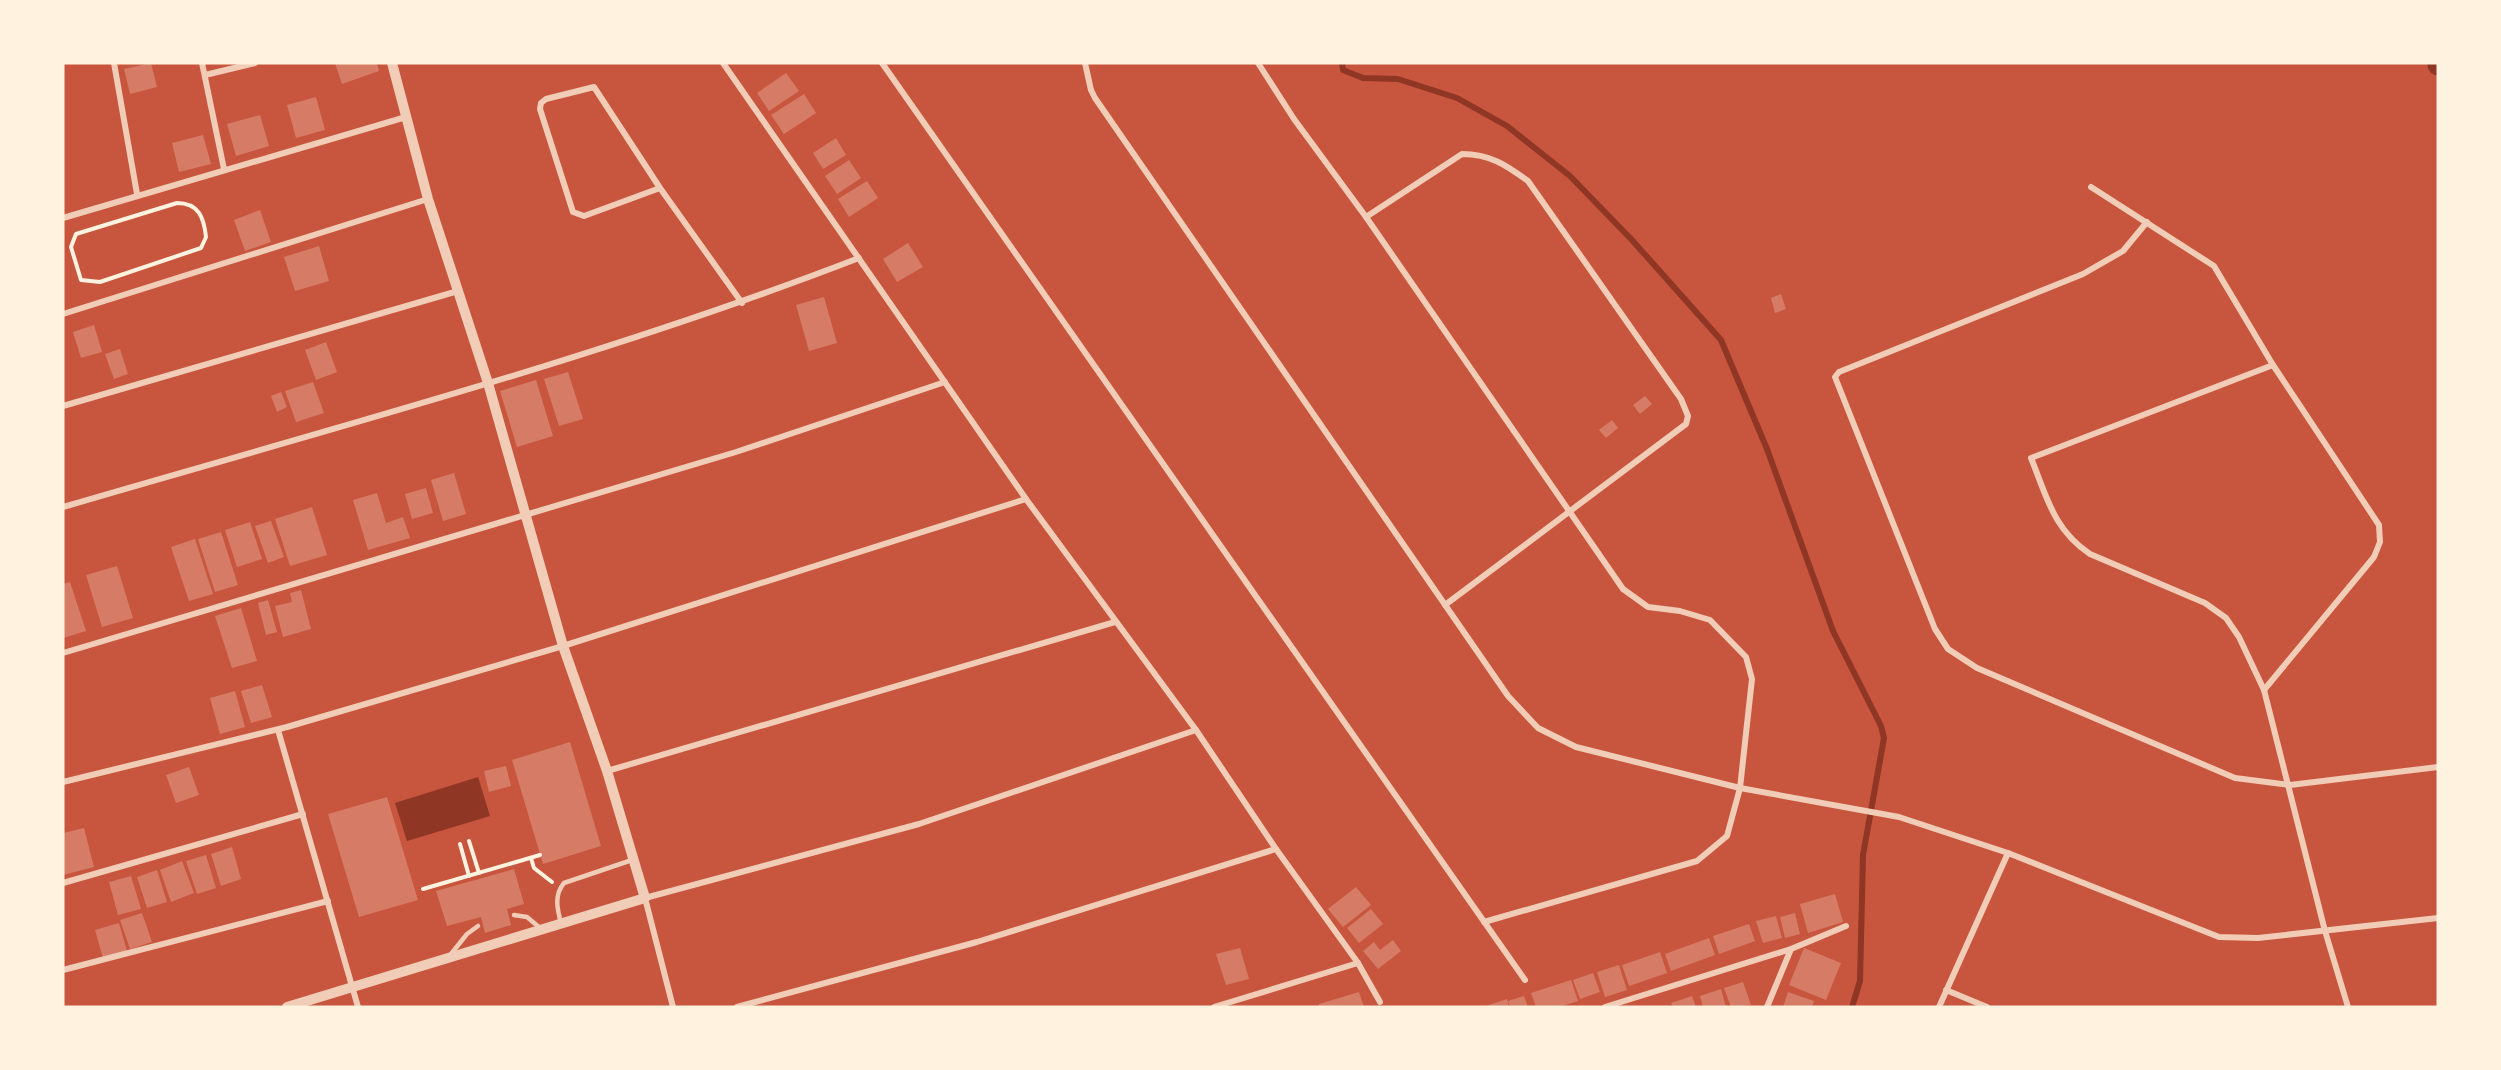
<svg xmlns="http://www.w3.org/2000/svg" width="2501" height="1070" font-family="'PT Serif',serif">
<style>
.water{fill:#8f3625}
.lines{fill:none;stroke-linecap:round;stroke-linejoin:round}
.stream{stroke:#8f3625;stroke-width:6}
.canal{stroke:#8f3625;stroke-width:21}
.building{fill:#d67c66}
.path{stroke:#fff3e0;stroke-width:4}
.service{stroke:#f1ccb7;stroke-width:4.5}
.minor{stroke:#f1ccb7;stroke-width:6}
.tertiary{stroke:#f1ccb7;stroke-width:10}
</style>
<rect width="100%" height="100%" fill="#c8553d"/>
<path class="water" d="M478,777L490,816L407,841L395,803Z"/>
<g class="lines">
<path class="stream" d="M1342,63L1343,70L1363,78L1398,79L1457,98L1507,126L1570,176L1632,240L1721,340L1767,449L1833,631L1881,726L1884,738L1863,855L1860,981L1852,1007"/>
<path class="canal" d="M2438,63V65"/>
</g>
<g class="building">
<path d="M151,63L157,87L130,94L124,69Z"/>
<path d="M335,63H377L379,71L342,84Z"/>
<path d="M786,73L799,91L769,111L757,93Z"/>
<path d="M804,94L816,113L784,134L771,115Z"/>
<path d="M316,97L325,130L296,138L287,105Z"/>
<path d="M260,115L269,146L236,156L227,124Z"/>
<path d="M203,135L211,164L179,172L172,143Z"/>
<path d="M836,138L846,155L823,169L813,153Z"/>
<path d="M849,160L861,178L837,194L825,176Z"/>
<path d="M867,181L878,198L849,217L838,199Z"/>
<path d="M260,210L271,242L245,251L234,220Z"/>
<path d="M908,243L923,267L897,282L883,259Z"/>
<path d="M319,246L329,281L295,291L284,257Z"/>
<path d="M1781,294L1786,309L1775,313L1771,298Z"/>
<path d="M824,297L837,343L809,351L796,305Z"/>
<path d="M94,325L102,352L81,358L73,332Z"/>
<path d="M326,342L337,372L316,380L305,350Z"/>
<path d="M120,349L128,374L114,379L105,354Z"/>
<path d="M568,372L583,419L559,426L544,379Z"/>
<path d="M536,380L553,436L517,447L500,391Z"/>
<path d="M313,382L324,413L296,422L285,391Z"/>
<path d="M281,392L287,407L277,412L271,396Z"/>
<path d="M1645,396L1652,404L1640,414L1633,405Z"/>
<path d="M1612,420L1618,428L1606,438L1599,430Z"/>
<path d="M454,473L466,514L443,521L431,480Z"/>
<path d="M426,488L433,513L412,519L405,494Z"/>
<path d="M377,493L386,523L403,517L410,538L368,550L353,500Z"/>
<path d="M312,507L327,555L290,566L275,519Z"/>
<path d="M271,521L284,557L268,563L255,526Z"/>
<path d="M250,522L262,559L237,567L225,530Z"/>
<path d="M221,532L238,585L215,592L198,539Z"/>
<path d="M195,539L213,594L189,601L171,547Z"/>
<path d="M117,566L133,618L102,627L86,575Z"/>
<path d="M70,582L86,631L63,638V584Z"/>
<path d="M301,590L311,629L283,637L275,606L292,602L290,593Z"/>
<path d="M268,600L277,632L266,635L258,603Z"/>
<path d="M241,608L257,661L232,668L215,616Z"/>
<path d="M262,685L272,717L251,723L241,691Z"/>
<path d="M235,691L245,727L220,734L210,698Z"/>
<path d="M570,742L601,846L543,864L512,760Z"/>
<path d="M506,766L511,786L489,792L484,771Z"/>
<path d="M189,767L199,795L176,803L166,775Z"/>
<path d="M387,797L418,900L359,917L328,814Z"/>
<path d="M84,828L94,867L63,875V833Z"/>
<path d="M232,847L241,879L221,886L211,854Z"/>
<path d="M206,855L216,888L197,894L186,861Z"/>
<path d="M182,861L194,893L171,902L160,870Z"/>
<path d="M514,869L524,904L507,909L511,925L485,933L481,917L447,926L436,891Z"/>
<path d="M157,870L167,902L147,908L137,877Z"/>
<path d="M131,876L141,909L118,915L109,882Z"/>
<path d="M1356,887L1371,905L1343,927L1328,909Z"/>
<path d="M1835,894L1843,922L1808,933L1800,904Z"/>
<path d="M1371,909L1383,924L1359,943L1347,928Z"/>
<path d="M142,913L152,942L130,949L120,920Z"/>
<path d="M1795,913L1800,934L1785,938L1780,917Z"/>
<path d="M1776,916L1782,938L1763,943L1756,921Z"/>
<path d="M119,923L127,951L103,958L95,930Z"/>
<path d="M1749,924L1755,941L1719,954L1713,936Z"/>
<path d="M1709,938L1715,955L1671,971L1665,954Z"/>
<path d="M1393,940L1401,951L1378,969L1363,951L1374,942L1380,950Z"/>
<path d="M1240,948L1249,979L1226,985L1216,954Z"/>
<path d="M1804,948L1841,963L1826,1000L1789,985Z"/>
<path d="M1660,952L1667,973L1629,986L1622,965Z"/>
<path d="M1619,965L1627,990L1605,997L1597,972Z"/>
<path d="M1593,973L1600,992L1580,999L1573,980Z"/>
<path d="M1571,980L1578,1001L1559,1007H1536L1531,993Z"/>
<path d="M1743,982L1751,1005L1731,1007L1724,988Z"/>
<path d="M1721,989L1726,1007H1703L1700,996Z"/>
<path d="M1359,992L1364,1007H1319V1004Z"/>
<path d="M1788,992L1814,1001L1812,1007H1783Z"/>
<path d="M1524,996L1528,1007H1510L1508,1001Z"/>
<path d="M1692,996L1696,1007H1673L1671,1003Z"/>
<path d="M1507,999L1509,1007H1483Z"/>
</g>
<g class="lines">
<g class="path">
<path d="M177,203C199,203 204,218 206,237L201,248L100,282L81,280L71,247L76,234Z"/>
<path d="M469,841L479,873"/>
<path d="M460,844L469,876"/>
<path d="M531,858L534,868L552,882"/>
<path d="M423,889L540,855"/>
</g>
<g class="service">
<path d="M514,915L527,917L540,928"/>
<path d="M561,923C557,908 554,895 564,883L632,860"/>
<path d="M451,954L467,934L478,926"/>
</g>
<g class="minor">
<path d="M114,63L137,194"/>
<path d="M202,63L224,169"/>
<path d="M723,63L1026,499L1196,730L1276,849L1358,963L1380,1002"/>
<path d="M882,63L1525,980"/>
<path d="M1085,63L1091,90L1095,98L1508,696L1538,728L1576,747L1740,788L1899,817L2008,853L2219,937L2258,938L2438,918"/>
<path d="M1258,63L1294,119L1366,217L1623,589L1648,607L1680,611L1710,620L1746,657L1752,679L1740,788L1727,836L1697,861L1484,922"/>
<path d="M205,75L255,63"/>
<path d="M2091,187L2214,266L2273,365L2379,525L2380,542L2374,557L2264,690"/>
<path d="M660,188L584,216L573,212L540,109L541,103L546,99L594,87L660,188L742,303"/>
<path d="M1366,217L1462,154C1490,154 1506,165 1528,181L1681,399L1688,416L1686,424L1445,605"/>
<path d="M63,218L406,117"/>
<path d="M2147,222L2123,251L2083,274L1839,372L1835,377L1935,629L1948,649L1977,668L2235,778L2290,785L2438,767"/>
<path d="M63,314L428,199"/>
<path d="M2273,365L2031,458C2047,497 2053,529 2090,554L2205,603L2226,618L2239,637L2264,690L2325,931L2348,1007"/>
<path d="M63,406L458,291"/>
<path d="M63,507C329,429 600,358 859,258"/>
<path d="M63,653L736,452L945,382"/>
<path d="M278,730L358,1007"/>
<path d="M607,771L1115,622"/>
<path d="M63,782L287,727L563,646L1026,499"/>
<path d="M63,883L303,814"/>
<path d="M63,970L328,901"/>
<path d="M1946,990L1987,1007"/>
<path d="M673,1007L645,898L919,824L1196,730"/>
<path d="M737,1007L977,942L1276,849"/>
<path d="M1214,1007L1358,963"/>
<path d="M1605,1007L1791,949"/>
<path d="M1767,1007L1791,949L1846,926"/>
<path d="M1939,1007L2008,853"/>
</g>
<path class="tertiary" d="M287,1007L645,898L607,771L563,646L488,383L428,199L392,63"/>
</g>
<rect width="2501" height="1070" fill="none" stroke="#fff3e0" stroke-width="129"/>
</svg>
